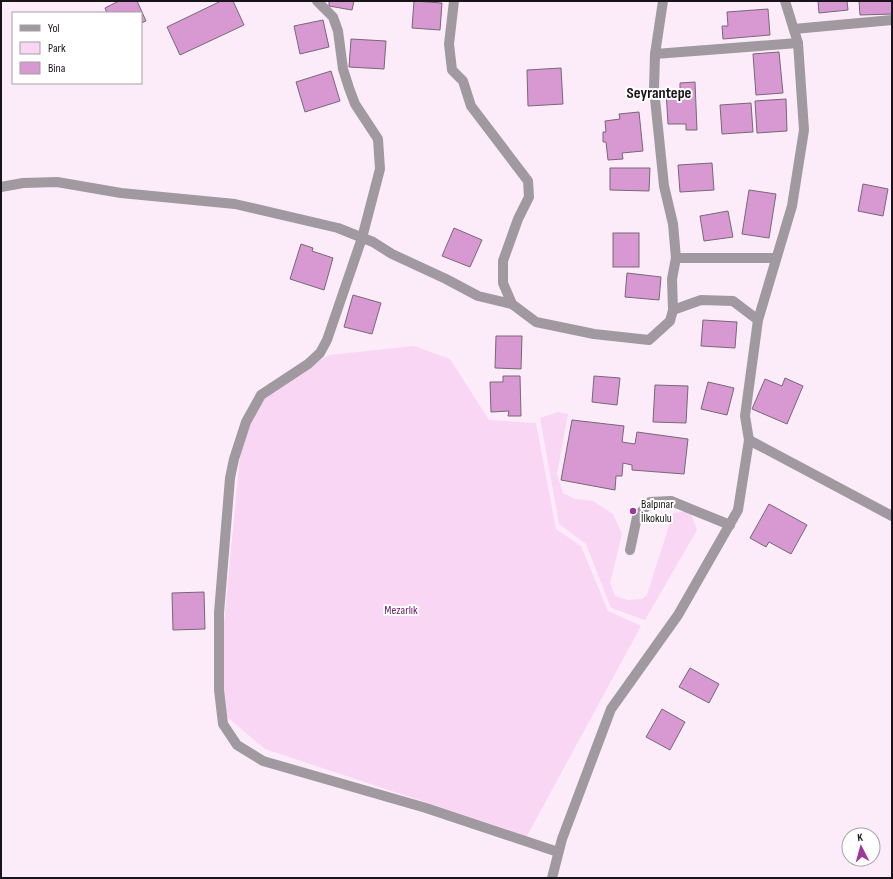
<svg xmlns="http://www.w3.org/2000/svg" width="893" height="879" font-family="'Sofia Sans Condensed',sans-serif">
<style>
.green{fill:#fad6f5}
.building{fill:#d898d2;stroke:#766874}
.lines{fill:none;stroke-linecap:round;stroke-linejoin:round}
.lane{stroke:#a0999f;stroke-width:10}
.street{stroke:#a0999f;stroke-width:10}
.poi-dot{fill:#a0379a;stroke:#fff;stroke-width:1.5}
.labels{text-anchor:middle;stroke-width:4;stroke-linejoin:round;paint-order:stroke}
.poi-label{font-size:12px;fill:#191419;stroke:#fff;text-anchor:start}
.park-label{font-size:12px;fill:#6c2168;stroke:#fff}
.district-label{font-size:16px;font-weight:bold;fill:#191419;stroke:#fff}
</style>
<rect width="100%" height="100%" fill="#fcecfa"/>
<g class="green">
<path d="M414,346L450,359L489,420L536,423L556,529L581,546L608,611L641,626L527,836L265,749L226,716L220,666L240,455L258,401L329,355Z"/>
<path d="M558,412L568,414L557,474L563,493L575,499L593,501L613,514L622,534L610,583L615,596L628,600L642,599L647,595L673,513L685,511L691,513L697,530L645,620L611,608L586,544L559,524L540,418Z"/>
</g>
<g class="building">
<path d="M119,1H137L146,21L141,23V13H107L105,8Z"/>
<path d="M221,1H233L244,25L180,55L167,27Z"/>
<path d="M329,1H354L352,10L329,6Z"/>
<path d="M414,1L442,3L440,30L412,28Z"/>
<path d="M818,1H847L848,10L819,13Z"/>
<path d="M859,1H892V14L860,15Z"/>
<path d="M768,9L770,35L723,39L722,26H728L727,12Z"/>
<path d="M323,20L329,47L300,54L294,26Z"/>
<path d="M351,39L386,41L384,69L349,67Z"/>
<path d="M779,52L783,93L756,95L753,54Z"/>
<path d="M561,68L563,104L528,106L527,70Z"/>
<path d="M331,71L340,101L305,112L296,82Z"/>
<path d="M695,82L697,130H686V124H668L666,91L680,90V83Z"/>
<path d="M786,99L787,131L757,133L755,101Z"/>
<path d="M751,103L753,132L722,134L720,105Z"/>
<path d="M639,112L643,151L622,153L623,159L608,160L606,142H603V132H606L605,121L620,119L619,114Z"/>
<path d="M712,163L714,190L680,192L678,165Z"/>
<path d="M610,168H650L649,191L610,190Z"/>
<path d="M863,184L888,189L883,216L858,211Z"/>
<path d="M749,190L776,194L769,238L742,234Z"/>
<path d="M728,211L733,237L704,241L700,216Z"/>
<path d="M454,228L482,240L470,267L442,256Z"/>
<rect x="613" y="233" width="26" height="34"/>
<path d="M301,244L313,248L312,251L333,258L324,290L290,279Z"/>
<path d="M627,273L661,277L659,300L625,297Z"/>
<path d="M353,295L381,303L372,334L344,327Z"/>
<path d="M703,320L737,322L735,348L701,346Z"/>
<path d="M496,336H522L521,369L495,368Z"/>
<path d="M503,376H520L521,416H508L509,411L491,412L490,382H503Z"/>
<path d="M594,376L620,378L617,405L592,402Z"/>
<path d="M785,378L803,386L787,424L752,409L765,379L782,386Z"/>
<path d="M708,382L734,388L727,415L701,409Z"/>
<path d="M655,385L688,386L686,423L653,422Z"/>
<path d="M572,420L624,426L622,442L635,444L637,432L688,439L684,474L632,470V465L623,463L622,476H616L615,490L561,480Z"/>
<path d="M769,504L807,525L791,554L769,542L766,547L750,538Z"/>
<path d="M204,592L205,629L173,630L172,593Z"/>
<path d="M690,668L719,684L709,703L679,687Z"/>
<path d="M662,709L685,722L670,750L646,737Z"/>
</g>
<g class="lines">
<g class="lane">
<path d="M362,238L327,340L320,353L308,364L261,395L246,422L234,459L230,478L219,613V690L223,724L237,745L263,761L426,808L558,852"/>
<path d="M630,550L637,517L650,502L671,501L730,525"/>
</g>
<g class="street">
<path d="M317,1L333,17L338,31L343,69L349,88L355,104L378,139L380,169L362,238"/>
<path d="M454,1L449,44L452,70L463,81L471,106L528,181L529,197L518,219L503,261V283L512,304L536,322L594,334L649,340L670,321L673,310L701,300L733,301L758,320"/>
<path d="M663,1L655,54L654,89L664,186L673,224L676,258L672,279L673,310"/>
<path d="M794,29L892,20"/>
<path d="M655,54L798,43"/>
<path d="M1,187L23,183L57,182L121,193L235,204L338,228L373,242L392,254L446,279L478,296L512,304"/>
<path d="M676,258H775"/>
<path d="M749,440L892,516"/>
<path d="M552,878L562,839L611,709L678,615L738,510L749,440L745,416L758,320L792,206L804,130L798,43L785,1"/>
</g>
</g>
<circle class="poi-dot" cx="633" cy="511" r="4"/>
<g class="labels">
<g class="poi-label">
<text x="641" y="508">Balpınar<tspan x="641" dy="14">İlkokulu</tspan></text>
</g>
<g class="park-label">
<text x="401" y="614">Mezarlık</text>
</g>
<g class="district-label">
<text x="659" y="98">Seyrantepe</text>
</g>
</g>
<rect width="893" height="879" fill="none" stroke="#191419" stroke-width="4"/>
<rect x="12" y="12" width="130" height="72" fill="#ffffff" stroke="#a3a1a3"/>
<rect x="20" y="25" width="20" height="6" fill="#a0999f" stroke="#a3a1a3"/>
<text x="48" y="32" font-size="12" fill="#191419">Yol</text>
<rect x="20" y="42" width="20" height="12" fill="#fad6f5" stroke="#a3a1a3"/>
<text x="48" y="52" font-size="12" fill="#191419">Park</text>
<rect x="20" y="62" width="20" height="12" fill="#d898d2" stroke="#a3a1a3"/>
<text x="48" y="72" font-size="12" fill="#191419">Bina</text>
<g transform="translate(861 847) rotate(354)"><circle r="19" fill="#ffffff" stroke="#a3a1a3"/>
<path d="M0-3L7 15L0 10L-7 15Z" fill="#a0379a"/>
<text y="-6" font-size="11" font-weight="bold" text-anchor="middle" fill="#191419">K</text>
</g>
</svg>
